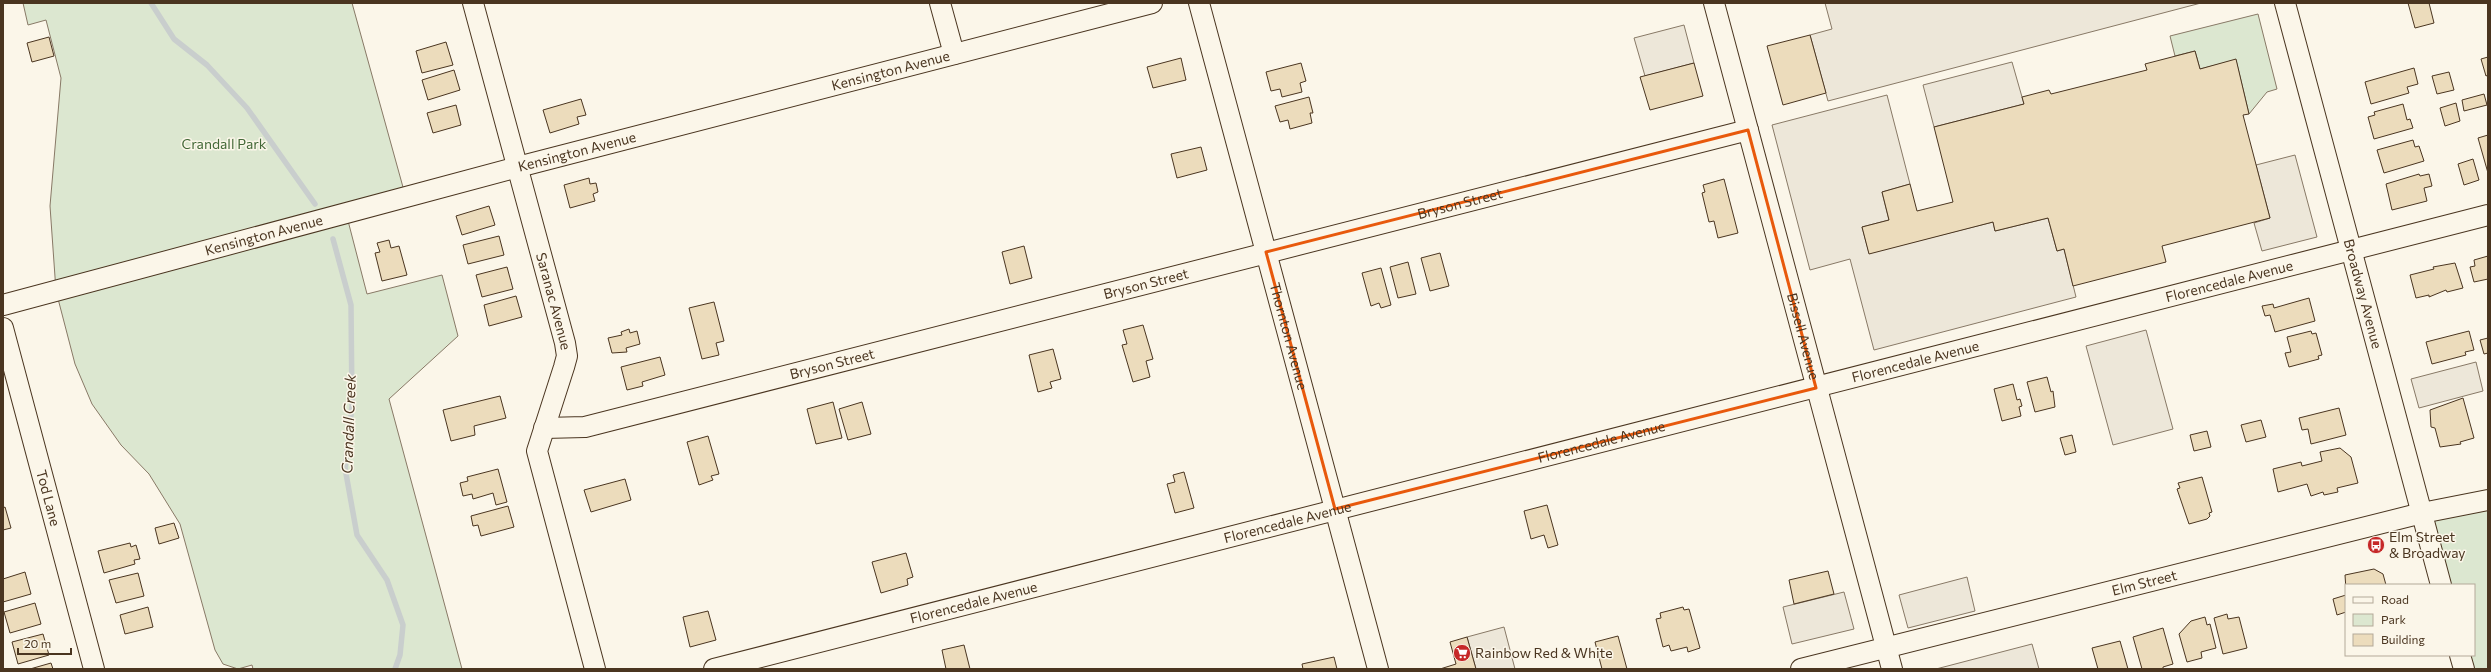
<svg xmlns="http://www.w3.org/2000/svg" width="2491" height="672" font-family="Commissioner,sans-serif">
<style>
.green{fill:#dce7d0;stroke:#887966}
.parking{fill:#ede7d9;stroke:#887966}
.lines{fill:none;stroke-linecap:round;stroke-linejoin:round}
.stream{stroke:#c9cecd;stroke-width:5.5}
.building{fill:#ecdcbc;stroke:#4a3520}
.minor-casing{stroke:#4a3520;stroke-width:22}
.minor{stroke:#fbf6e9;stroke-width:20}
.marked{fill:none;stroke:#e8590c;stroke-width:3;stroke-linejoin:round}
.labels{text-anchor:middle;stroke-width:3;stroke-linejoin:round;paint-order:stroke}
.street-label{font-size:14px;fill:#4a3520;stroke:#fbf6e9}
.park-label{font-size:14px;fill:#436837;stroke:#fbf6e9}
.poi-label{font-size:14px;fill:#4a3520;stroke:#fbf6e9;text-anchor:start}
.water-label{font-size:15px;font-style:italic;fill:#4a3520;stroke:#fbf6e9}
</style>
<rect width="100%" height="100%" fill="#fbf6e9"/>
<g class="green">
<path d="M23,3H352L406,198L346,213L367,294L442,275L458,336L389,399L462,669H253L252,665L238,669L223,664L215,650L180,524L149,474L121,445L92,404L75,364L56,291L50,206L61,78L46,20L28,25Z"/>
<path d="M2258,14L2277,89L2267,92L2249,114L2236,60L2200,69L2195,51L2175,56L2170,36Z"/>
<path d="M2488,500V669H2464L2460,655H2474V585H2441L2422,513Z"/>
</g>
<g class="parking">
<path d="M1825,3H2201L1828,101L1810,35L1832,29Z"/>
<path d="M1684,25L1694,63L1645,76L1634,38Z"/>
<path d="M2012,62L2024,104L1934,127L1923,85Z"/>
<path d="M1887,95L1910,184L1882,192L1889,220L1862,227L1869,253L1993,222L1995,231L2048,218L2057,251L2064,249L2076,297L1874,350L1850,259L1810,270L1772,125Z"/>
<path d="M2295,155L2317,237L2262,251L2254,223L2270,218L2256,165Z"/>
<path d="M2146,330L2173,429L2113,445L2086,346Z"/>
<path d="M2476,362L2483,391L2419,408L2411,379Z"/>
<path d="M1967,577L1975,611L1908,628L1899,595Z"/>
<path d="M1844,592L1854,629L1792,644L1783,607Z"/>
<path d="M1504,627L1515,669H1476L1467,637Z"/>
<path d="M2032,644L2039,669H1936Z"/>
</g>
<g class="lines">
<g class="stream">
<path d="M151,3L174,39L207,65L247,108L315,204"/>
<path d="M333,239L351,305L352,406L345,468L357,535L387,580L403,625L400,655L395,669"/>
</g>
</g>
<g class="building">
<path d="M2408,3H2429L2434,23L2415,28Z"/>
<path d="M1810,35L1826,93L1783,105L1767,46Z"/>
<path d="M49,37L54,56L32,62L27,43Z"/>
<path d="M446,42L453,65L422,73L416,51Z"/>
<path d="M2195,51L2200,69L2236,59L2249,114L2243,115L2270,218L2162,246L2166,262L2073,286L2064,249L2057,251L2048,218L1995,231L1993,222L1869,254L1862,227L1889,220L1882,192L1910,184L1917,211L1953,202L1934,127L2024,104L2022,97L2049,90L2051,94L2147,70L2145,64Z"/>
<path d="M2488,57V75L2486,76L2481,59Z"/>
<path d="M1181,58L1186,80L1153,88L1147,67Z"/>
<path d="M1301,63L1306,81L1300,83L1302,92L1282,97L1280,89L1271,91L1266,72Z"/>
<path d="M1694,63L1703,96L1650,110L1640,77Z"/>
<path d="M2414,68L2418,84L2407,87L2409,93L2371,104L2365,82Z"/>
<path d="M454,70L460,90L428,100L422,80Z"/>
<path d="M2449,72L2454,90L2437,94L2432,76Z"/>
<path d="M2484,94L2487,105L2464,111L2462,100Z"/>
<path d="M1309,97L1313,113H1310L1312,123L1290,129L1288,120L1280,122L1275,106Z"/>
<path d="M581,99L586,115L577,117L579,124L550,133L543,110Z"/>
<path d="M2456,103L2460,121L2445,126L2440,108Z"/>
<path d="M2403,104L2407,120L2410,119L2413,128L2374,139L2368,117L2375,115L2374,112Z"/>
<path d="M456,105L461,125L433,133L427,113Z"/>
<path d="M2488,135V173L2478,138Z"/>
<path d="M2413,140L2415,147L2419,146L2424,161L2384,173L2377,150Z"/>
<path d="M1201,147L1207,170L1177,178L1171,154Z"/>
<path d="M2473,159L2479,180L2464,185L2458,164Z"/>
<path d="M2419,174L2420,176L2429,174L2432,186L2424,188L2427,201L2392,210L2386,184Z"/>
<path d="M589,178L590,184L596,183L598,192L593,194L595,201L570,208L564,185Z"/>
<path d="M1724,179L1738,233L1718,238L1714,221L1709,222L1702,193L1705,192L1703,185Z"/>
<path d="M489,206L495,225L462,235L456,216Z"/>
<path d="M499,236L504,255L468,264L463,245Z"/>
<path d="M389,240L391,248L399,246L407,275L382,281L375,253L380,252L377,243Z"/>
<path d="M1024,246L1032,278L1010,284L1002,252Z"/>
<path d="M1440,253L1449,286L1430,291L1421,258Z"/>
<path d="M2488,256V279L2474,282L2470,267L2475,266L2474,260Z"/>
<path d="M1408,262L1416,294L1398,298L1390,267Z"/>
<path d="M2455,263L2463,288L2447,292L2446,290L2429,297V295L2416,298L2410,275L2434,269L2433,267Z"/>
<path d="M507,267L513,289L482,297L476,275Z"/>
<path d="M1381,268L1391,305L1381,308L1379,303L1371,306L1362,273Z"/>
<path d="M516,296L522,317L489,326L484,305Z"/>
<path d="M2309,298L2315,321L2275,332L2270,315L2265,316L2262,306L2273,304L2274,308Z"/>
<path d="M714,302L724,341L716,343L719,355L702,359L689,308Z"/>
<path d="M1143,325L1153,359L1146,361L1150,377L1133,382L1122,345L1127,344L1123,330Z"/>
<path d="M629,329L630,333L637,331L640,344L626,348L627,352L612,353L608,338L622,335L621,332Z"/>
<path d="M2311,331L2312,334L2316,333L2322,355L2318,356L2319,359L2289,367L2285,353L2291,352L2287,337Z"/>
<path d="M2469,331L2474,350L2465,352L2466,355L2432,364L2426,342Z"/>
<path d="M2488,338V353L2484,354L2480,340Z"/>
<path d="M1053,349L1061,379L1050,382L1052,388L1038,392L1029,355Z"/>
<path d="M660,357L665,375L642,382L643,386L627,390L621,367Z"/>
<path d="M2047,377L2051,392L2053,391L2055,407L2035,412L2027,382Z"/>
<path d="M2013,384L2017,400L2020,399L2022,406L2019,407L2021,416L2002,421L1994,389Z"/>
<path d="M500,396L506,418L474,426L475,435L451,441L443,410Z"/>
<path d="M2463,398L2474,438L2460,442L2461,444L2440,447L2435,428L2431,427L2430,410Z"/>
<path d="M833,402L842,438L816,444L807,409Z"/>
<path d="M862,402L871,434L848,440L839,409Z"/>
<path d="M2339,408L2346,435L2311,444L2308,429L2302,430L2299,418Z"/>
<path d="M2261,420L2266,437L2246,442L2241,425Z"/>
<path d="M2207,431L2211,447L2194,451L2190,435Z"/>
<path d="M2072,435L2076,452L2065,455L2060,438Z"/>
<path d="M708,436L719,474L711,476L713,480L699,485L687,442Z"/>
<path d="M2340,448L2351,457L2358,483L2337,488L2338,492L2324,495L2323,492L2311,496L2307,484L2278,492L2273,469L2301,462L2302,466L2322,461L2320,452Z"/>
<path d="M498,469L507,502L496,505L493,493L473,499L472,494L463,496L460,483L468,481L467,477Z"/>
<path d="M1184,472L1194,508L1175,513L1167,484L1175,482L1173,475Z"/>
<path d="M2202,477L2212,512L2209,513L2210,516L2207,519L2189,524L2177,489L2180,488L2178,483Z"/>
<path d="M625,479L631,500L591,512L584,490Z"/>
<path d="M1547,505L1558,545L1548,548L1544,535L1531,539L1524,511Z"/>
<path d="M508,506L514,527L481,536L478,525L473,526L471,516Z"/>
<path d="M5,507L11,528L3,530V508Z"/>
<path d="M174,523L179,538L159,544L155,528Z"/>
<path d="M130,543L131,547L136,545L140,559L134,560L135,564L104,573L98,551Z"/>
<path d="M906,553L913,577L907,579L908,585L881,593L872,562Z"/>
<path d="M2374,569L2383,574L2386,585H2346V590L2345,575Z"/>
<path d="M1828,571L1834,594L1794,604L1789,580Z"/>
<path d="M25,572L31,594L3,602V579Z"/>
<path d="M138,573L144,596L116,603L109,580Z"/>
<path d="M2346,595V612L2337,615L2333,599Z"/>
<path d="M35,603L41,624L10,633L4,612Z"/>
<path d="M148,607L153,627L125,634L120,615Z"/>
<path d="M1683,607L1684,610L1689,609L1700,648L1688,652L1687,647L1671,651L1669,645L1663,647L1656,619L1661,618L1660,613Z"/>
<path d="M708,611L716,640L690,647L683,617Z"/>
<path d="M2227,614L2228,619L2239,617L2247,648L2223,654L2214,618Z"/>
<path d="M2205,617L2207,625L2210,624L2216,648L2201,652L2202,658L2187,662L2179,634L2191,621Z"/>
<path d="M2163,628L2173,664L2163,667V669H2142L2133,637Z"/>
<path d="M43,634L49,655L18,664L12,642Z"/>
<path d="M1618,636L1627,669H1602L1595,642Z"/>
<path d="M1467,637L1476,669H1440L1456,664L1450,642Z"/>
<path d="M2120,641L2128,669H2098L2092,648Z"/>
<path d="M964,645L970,669H946L942,650Z"/>
<path d="M1334,657L1337,669H1303L1302,664Z"/>
<path d="M51,663L53,669H30Z"/>
</g>
<g class="lines">
<defs>
<g id="minor">
<path id="s1" d="M473,3L565,343L567,356L564,367L537,451L595,669"/>
<path d="M940,3L954,54"/>
<path id="s2" d="M1199,3L1378,669"/>
<path id="s3" d="M1714,3L1892,669"/>
<path id="s4" d="M2285,3L2441,585"/>
<path id="s5" d="M3,305L518,167L1152,3"/>
<path id="s6" d="M3,328L94,669"/>
<path id="s7" d="M544,428L585,427L1748,130"/>
<path d="M2460,655L2464,669"/>
<path id="s8" d="M714,669L2488,215"/>
<path id="s9" d="M1801,669L2422,513L2488,500"/>
</g>
</defs>
<use href="#minor" class="minor-casing"/>
<use href="#minor" class="minor"/>
</g>
<path class="marked" d="M1748,130L1816,388L1335,509L1266,252Z"/>
<defs>
<symbol id="bus-disc" viewBox="-11 -11 22 22"><circle r="9.5" fill="#c62828" stroke="#fbf6e9"/><path d="M-5-6H5V4H4V6H2V4H-2V6H-4V4H-5ZM-3.5-4V0h7V-4ZM-3.5 1.2v1.5H-2V1.2ZM2 1.2v1.5H3.5V1.2Z" fill="#fff"/></symbol>
<symbol id="supermarket-disc" viewBox="-11 -11 22 22"><circle r="9.5" fill="#c62828" stroke="#fbf6e9"/><path d="M-6-5.5h2.5l.6 2H6L4.5 2H-2.5L-4.4-4H-6ZM-1.5 3.2a1.3 1.3 0 1 0 .1 0ZM3 3.2a1.3 1.3 0 1 0 .1 0Z" fill="#fff"/></symbol>
</defs>
<g fill-rule="evenodd">
<use href="#bus-disc" x="2366" y="535" width="20" height="20"/>
<use href="#supermarket-disc" x="1452" y="643" width="20" height="20"/>
</g>
<g class="labels">
<g class="street-label">
<text dy="5" stroke="none"><textPath href="#s5" startOffset="918">Kensington Avenue</textPath></text>
<text dy="5" stroke="none"><textPath href="#s5" startOffset="594">Kensington Avenue</textPath></text>
<text dy="5" stroke="none"><textPath href="#s7" startOffset="944">Bryson Street</textPath></text>
<text dy="5" stroke="none"><textPath href="#s5" startOffset="270">Kensington Avenue</textPath></text>
<text dy="5" stroke="none"><textPath href="#s8" startOffset="1564">Florencedale Avenue</textPath></text>
<text dy="5" stroke="none"><textPath href="#s7" startOffset="620">Bryson Street</textPath></text>
<text dy="5" stroke="none"><textPath href="#s4" startOffset="301">Broadway Avenue</textPath></text>
<text dy="5" stroke="none"><textPath href="#s1" startOffset="309">Saranac Avenue</textPath></text>
<text dy="5" stroke="none"><textPath href="#s2" startOffset="345">Thornton Avenue</textPath></text>
<text dy="5" stroke="none"><textPath href="#s3" startOffset="345">Bissell Avenue</textPath></text>
<text dy="5" stroke="none"><textPath href="#s8" startOffset="1240">Florencedale Avenue</textPath></text>
<text dy="5" stroke="none"><textPath href="#s7" startOffset="296">Bryson Street</textPath></text>
<text dy="5" stroke="none"><textPath href="#s8" startOffset="916">Florencedale Avenue</textPath></text>
<text dy="5" stroke="none"><textPath href="#s6" startOffset="176">Tod Lane</textPath></text>
<text dy="5" stroke="none"><textPath href="#s8" startOffset="592">Florencedale Avenue</textPath></text>
<text dy="5" stroke="none"><textPath href="#s9" startOffset="354">Elm Street</textPath></text>
<text dy="5" stroke="none"><textPath href="#s8" startOffset="268">Florencedale Avenue</textPath></text>
</g>
<g class="park-label">
<text x="224" y="149">Crandall Park</text>
</g>
<g class="poi-label">
<text x="2389" y="542">Elm Street<tspan x="2389" dy="16">&amp; Broadway</tspan></text>
<text x="1475" y="658">Rainbow Red &amp; White</text>
</g>
<g class="water-label">
<text transform="translate(349 424) rotate(-88)" y="5">Crandall Creek</text>
</g>
</g>
<rect width="2491" height="672" fill="none" stroke="#4a3520" stroke-width="8"/>
<rect x="2345" y="584" width="130" height="72" fill="#fbf6e9" stroke="#b4a999"/>
<rect x="2353" y="597" width="20" height="6" fill="#fbf6e9" stroke="#b4a999"/>
<text x="2381" y="604" font-size="12" fill="#4a3520">Road</text>
<rect x="2353" y="614" width="20" height="12" fill="#dce7d0" stroke="#b4a999"/>
<text x="2381" y="624" font-size="12" fill="#4a3520">Park</text>
<rect x="2353" y="634" width="20" height="12" fill="#ecdcbc" stroke="#b4a999"/>
<text x="2381" y="644" font-size="12" fill="#4a3520">Building</text>
<path d="M18 648v6h53v-6" fill="none" stroke="#4a3520" stroke-width="2"/>
<text x="24" y="648" font-size="12" fill="#4a3520" stroke="#fbf6e9" stroke-width="3" paint-order="stroke">20 m</text>
</svg>
